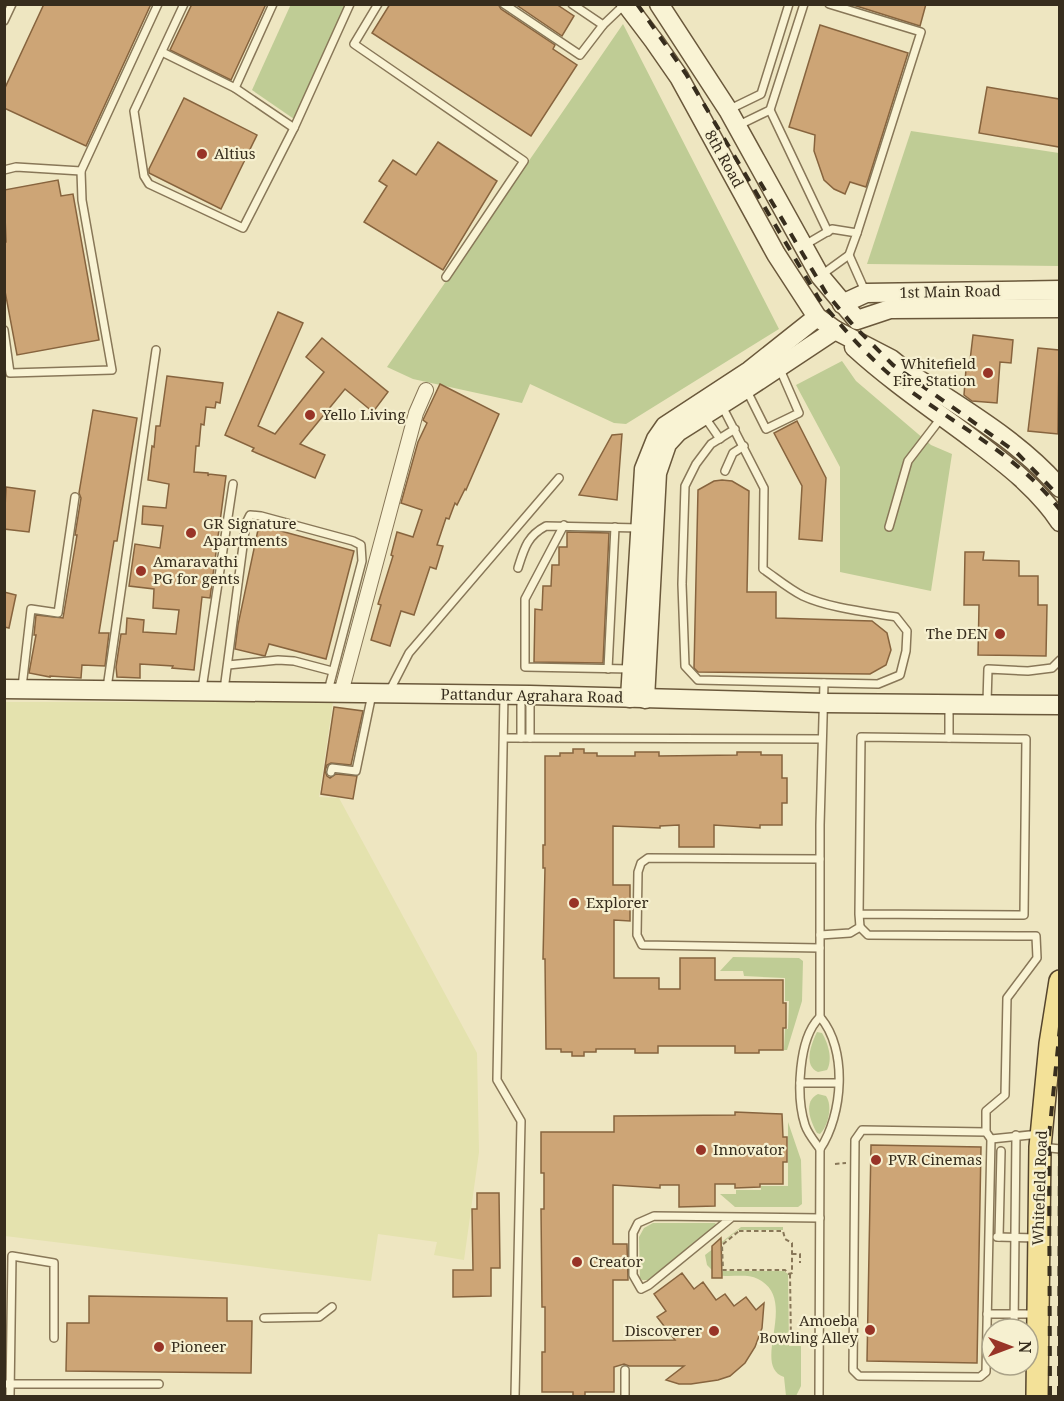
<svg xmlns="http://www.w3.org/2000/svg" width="1064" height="1401" font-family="'Noto Serif',serif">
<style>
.farmland{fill:#e4e2ae}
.green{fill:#bfcc95}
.building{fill:#cda576;stroke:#87643e;stroke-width:1.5}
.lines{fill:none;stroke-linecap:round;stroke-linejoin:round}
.lane-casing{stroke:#887758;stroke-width:10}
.street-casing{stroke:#887758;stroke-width:16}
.secondary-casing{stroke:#6a583b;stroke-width:21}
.primary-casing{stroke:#55452d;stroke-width:24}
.path{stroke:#887758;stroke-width:2;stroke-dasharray:4.5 3;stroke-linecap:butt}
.lane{stroke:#f9f3d4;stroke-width:7}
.street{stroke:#f9f3d4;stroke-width:14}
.secondary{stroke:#f9f3d4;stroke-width:18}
.primary{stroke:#f3e198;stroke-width:21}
.rail{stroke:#372d1d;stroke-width:4;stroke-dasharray:10 10;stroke-linecap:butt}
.poi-dot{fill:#983427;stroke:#f6f0d0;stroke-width:2}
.labels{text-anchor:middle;stroke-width:4.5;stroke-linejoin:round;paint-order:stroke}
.poi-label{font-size:15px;fill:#372d1d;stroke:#f6f0d0;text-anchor:start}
.street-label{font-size:15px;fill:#372d1d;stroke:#f6f0d0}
</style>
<rect width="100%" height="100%" fill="#eee6c1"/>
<path class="farmland" d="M5,702H333L319,797L339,798L477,1053L479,1152L464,1260L434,1255L437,1242L378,1234L371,1281L5,1236Z"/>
<g class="green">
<path d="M291,4L346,5L294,119L252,90Z"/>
<path d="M623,24L779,329L626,424L614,423L530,384L522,403L413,379L387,367Z"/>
<path d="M911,131L1059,153V266L867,264Z"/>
<path d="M842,361L856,381L931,445L952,454L931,591L840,572V467L796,385Z"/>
<path d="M733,957L799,958L803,961L802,1001L787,1050H784L785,1029H788L789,1001H785V978L744,976L743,971H720Z"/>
<path d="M817,1032L822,1033C828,1043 833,1059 827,1070L818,1072C803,1066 811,1044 817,1032Z"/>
<path d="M818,1094L826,1096C833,1106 828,1126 820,1134L817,1133C810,1121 803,1101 818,1094Z"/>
<path d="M788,1122L801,1160L802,1204L798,1207H735L720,1194H736V1190H761V1186H788Z"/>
<path d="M653,1223H715L717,1225L648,1280H642L640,1278L639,1237L644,1228Z"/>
<path d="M741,1227H783V1230H738L721,1244L722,1271H784L788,1274L789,1346H801V1386L796,1396H786L784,1377C750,1365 800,1300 758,1279C746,1273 730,1278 717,1275L707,1265L705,1255Z"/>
</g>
<g class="building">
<path d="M44,4H151L86,146L4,108V90Z"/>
<path d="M192,4H266L231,80L170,50Z"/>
<path d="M390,4H498L501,9L555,45L553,49L577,65L531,136L372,33Z"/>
<path d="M515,4H556L574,16L562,36Z"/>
<path d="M850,4H926L920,26Z"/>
<path d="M820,25L908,53L866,187L850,182L845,194L834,189L824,180L814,151L815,135L789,127Z"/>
<path d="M987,87L1059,99V147L979,133Z"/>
<path d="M184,98L257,135L221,209L149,173V169Z"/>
<path d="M438,142L497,181L443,270L364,222L387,186L379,181L393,160L416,175Z"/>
<path d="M58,180L61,196L73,194L99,340L17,355L4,286V243L6,242L4,190Z"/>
<path d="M278,312L303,323L258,426L275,434L324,372L306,357L322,338L388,392L373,412L345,389L300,444L325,455L315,478L252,451L254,448L225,435Z"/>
<path d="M973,335L1013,340L1011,363L1000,362L997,403L972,401L964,395L966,369H969Z"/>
<path d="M1038,348L1059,350L1058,434L1028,431Z"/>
<path d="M167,376L223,383L220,403L216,402L215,408L206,407L204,425L201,424L199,446H196L194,472L208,473V476L209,474L226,476L210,598L202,597L194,670L172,668L173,666L140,664V678L117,677L116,667L121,634H126L127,618L144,620L143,632L176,634L179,610L153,608L154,589L129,586L135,544L160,548L163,526L142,524L143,506L166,508L169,484L148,480L152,446L154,447L156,426H160Z"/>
<path d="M440,384L499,414L466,490L465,489L457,505L455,503L449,519L446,518L437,545L443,546L436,569L430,567L414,615L401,611L390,646L371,640L381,605L378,604L393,556L391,555L397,532L413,537L422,510L401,503L418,442L427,423L423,420Z"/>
<path d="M93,410L137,418L117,541H114L99,633H109L105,666L82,665L81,678L50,676V677L29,673L36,635H34L36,615L63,618L77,535H75L81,498L79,493Z"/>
<path d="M797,421L826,478L822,541L799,539L802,486L774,433Z"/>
<path d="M622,434L617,500L579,495L612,435Z"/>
<path d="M722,480L732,481L749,491L747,592H776V618L872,621L887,633L891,650L886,665L870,674L698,672L694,668L698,490L714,481Z"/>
<path d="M6,487L35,491L29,532L4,529Z"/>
<path d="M259,525L354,551L326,659L269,644L265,656L235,649L238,625Z"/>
<path d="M567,532L609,533L603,663L534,662L535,609L542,610L543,586H551L552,565H559V547H567Z"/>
<path d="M965,552H984L983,560L1019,561V576H1038V605H1047L1046,656L978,655L979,605H964Z"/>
<path d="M4,592L16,595L9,628L4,627Z"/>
<path d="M334,707L363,711L351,765L331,763L327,765L325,771L327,776L330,778L336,774L357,776L353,799L321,794Z"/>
<path d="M573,749H584V753H597V756H635V752H659V756L737,755V752H761V755H782V778H787V803H782V825H760V828L714,825V847H679V825L660,826V828L613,826V885H630V921L614,920V978H659V989H680V958H715V980H783V1003H786V1028H783V1050H759V1053H735V1046H658V1053H635V1049H596V1052H584V1056H572V1052H561V1049H546L545,959H543L545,868H543V845H545V756H560V753H573Z"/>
<path d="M735,1112L782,1114L783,1137H787V1162H783V1184H760V1187L735,1188V1184H715V1206L679,1207V1185H660V1188L613,1185V1244H627L628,1280H613V1341L675,1340L657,1317L666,1311L654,1294L682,1273L694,1289L703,1282L716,1300L725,1294L734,1306L746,1297L756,1310L764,1303L762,1328L755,1347L745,1363L730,1376L718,1380L691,1384H679L666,1380L684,1366H629L624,1364L614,1367V1392H585V1396H573V1392H542V1352H545V1307H542L541,1209H544V1173H541V1132H614V1116L735,1115Z"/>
<path d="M871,1145L981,1147L977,1363L867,1361Z"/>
<path d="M477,1193H499L500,1268H491V1296L453,1297V1270H473L472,1209H477Z"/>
<path d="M721,1238L722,1278H712V1246Z"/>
<path d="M89,1296L227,1298V1321H252L251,1373L66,1371L67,1323H89Z"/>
</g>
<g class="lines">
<defs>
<g id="lane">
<path d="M184,4L134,111L144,176L149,184L243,228L294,128L350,4"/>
<path d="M378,4L354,44L524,161L446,277"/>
<path d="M504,4L580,55L603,25"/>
<path d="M572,4L603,25L624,5"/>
<path d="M829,4L921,32L857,233"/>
<path d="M4,21L12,4"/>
<path d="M162,52L235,88L294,128"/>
<path d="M235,88L273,4"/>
<path d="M728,110L761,94L789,4"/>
<path d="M770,110L828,232"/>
<path d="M737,126L770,110L804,4"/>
<path d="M4,170L16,167L81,171"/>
<path d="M803,246L832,229L857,233L849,255L820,276"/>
<path d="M849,255L865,291"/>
<path d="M4,330L10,373L112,370L82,200L81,171L158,4"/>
<path d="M747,391L766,429L799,413L779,367"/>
<path d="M722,406L764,488L763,569C776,578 789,589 803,596C829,608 867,612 896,617L907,631L906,651L900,675L878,684L698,680L685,666L682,584L685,486L696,464L711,444L735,429"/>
<path d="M704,416L720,439"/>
<path d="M725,471L733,453L744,446"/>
<path d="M564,525L525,599V667L631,669"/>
<path d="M889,527L908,461L941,418"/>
<path d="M518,568C524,549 527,536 546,526L640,528"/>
<path d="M228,665L278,660L294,661L332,671"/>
<path d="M608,669L615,527"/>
<path d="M22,687L31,609L58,613L75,497"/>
<path d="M107,688L156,350"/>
<path d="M202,689L233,484"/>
<path d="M224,690L246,523L250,515L261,516L353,541L361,545L362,561L328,691"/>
<path d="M389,692L409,653L559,478"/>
<path d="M504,695L497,1080L521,1121L515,1396"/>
<path d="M521,695V738"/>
<path d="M530,695V738"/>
<path d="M987,702L988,669L1028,671L1052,668L1060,660"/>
<path d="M504,738L821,739"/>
<path d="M949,738V706"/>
<path d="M331,772L332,768L356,771L372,694"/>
<path d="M820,859L648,858L641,863L638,872L637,935L642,945L820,948"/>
<path d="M860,927L868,935L1036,936L1037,958L1007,998L1005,1095L986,1111V1132"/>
<path d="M820,935L850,933L860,927L859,914L861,737L1026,739L1024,915L859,914"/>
<path d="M820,1017C798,1038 796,1097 805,1125C808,1134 815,1142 820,1149"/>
<path d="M800,1083H838"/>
<path d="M862,1130L986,1132L991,1139L986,1372L980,1377L859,1376L853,1370L855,1140Z"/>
<path d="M991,1139L1039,1134"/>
<path d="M1041,1147L1060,1149"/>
<path d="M731,1218L649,1285L641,1289L633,1275V1233L638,1223L654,1216L820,1218"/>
<path d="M997,1237L1037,1238"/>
<path d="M999,1237L1001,1151"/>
<path d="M987,1314H1035"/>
<path d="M264,1318L319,1317L332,1307"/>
<path d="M1014,1329L1016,1135"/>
<path d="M625,1370V1396"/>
<path d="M4,1384H159"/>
<path d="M10,1396L12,1256L54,1263V1338"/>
<path d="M819,1396L820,1149C843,1115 848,1049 820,1017V825L824,683"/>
</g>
<path id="street" d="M341,693L416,413L426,390"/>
<g id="secondary">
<path d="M626,4L654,41L679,77L776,254L817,317L835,330L891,359L906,371C959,407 1018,439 1060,488"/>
<path d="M659,4L728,110L820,276L857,320L890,309L1060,308"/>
<path d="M842,304L866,293L1060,290"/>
<path d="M854,347C890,380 931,408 970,437C1003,462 1037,487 1060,522"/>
<path d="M4,689L530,695L825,703L1060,705"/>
<path d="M630,698L644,469L656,439L665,426L749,371L817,317"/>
<path d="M645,699L657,473L667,444L678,432L746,389L835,330"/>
</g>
<path id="primary" d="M1037,1396L1040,1147L1050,1044L1060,981"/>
</defs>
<use href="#lane" class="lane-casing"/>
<use href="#street" class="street-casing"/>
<use href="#secondary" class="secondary-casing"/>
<use href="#primary" class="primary-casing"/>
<g class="path">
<path d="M835,1164L846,1163"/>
<path d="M739,1231H783L785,1239L792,1243V1273L789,1274L785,1270H723L722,1245Z"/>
<path d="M792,1254H800V1263"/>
<path d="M790,1274L791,1342L799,1343"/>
<path d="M801,1343H806V1336"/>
</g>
<use href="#lane" class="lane"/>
<use href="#street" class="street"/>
<use href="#secondary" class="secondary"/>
<use href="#primary" class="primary"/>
<g class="rail">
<path d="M637,4L686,74L819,299C846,332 874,364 909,390C961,428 1021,458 1060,510"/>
<path d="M760,182L826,293L853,325L893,365L1017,453L1058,495"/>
<path d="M1050,1396L1049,1136L1060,1027"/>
<path d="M1059,1396L1060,1128"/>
</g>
</g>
<g class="poi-dot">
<circle cx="202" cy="154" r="6"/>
<circle cx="988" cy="373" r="6"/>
<circle cx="310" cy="415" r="6"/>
<circle cx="191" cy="533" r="6"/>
<circle cx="141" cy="571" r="6"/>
<circle cx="1000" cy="634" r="6"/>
<circle cx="574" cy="903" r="6"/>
<circle cx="701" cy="1150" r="6"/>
<circle cx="876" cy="1160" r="6"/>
<circle cx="577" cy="1262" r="6"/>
<circle cx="870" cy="1330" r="6"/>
<circle cx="714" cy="1331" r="6"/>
<circle cx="159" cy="1347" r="6"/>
</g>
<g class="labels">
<g class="poi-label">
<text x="214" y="159">Altius</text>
<text x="976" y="369" text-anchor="end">Whitefield<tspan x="976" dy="17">Fire Station</tspan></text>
<text x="322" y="420">Yello Living</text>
<text x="203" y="529">GR Signature<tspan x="203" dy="17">Apartments</tspan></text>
<text x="153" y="567">Amaravathi<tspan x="153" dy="17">PG for gents</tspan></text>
<text x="988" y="639" text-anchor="end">The DEN</text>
<text x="586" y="908">Explorer</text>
<text x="713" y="1155">Innovator</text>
<text x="888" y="1165">PVR Cinemas</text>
<text x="589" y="1267">Creator</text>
<text x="858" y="1326" text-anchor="end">Amoeba<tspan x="858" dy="17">Bowling Alley</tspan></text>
<text x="702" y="1336" text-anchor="end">Discoverer</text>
<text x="171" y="1352">Pioneer</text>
</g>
<g class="street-label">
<text transform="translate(724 159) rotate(61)" y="5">8th Road</text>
<text transform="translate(950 292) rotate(-1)" y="5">1st Main Road</text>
<text transform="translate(532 696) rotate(1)" y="5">Pattandur Agrahara Road</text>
<text transform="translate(1040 1188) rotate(-88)" y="5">Whitefield Road</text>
</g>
</g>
<rect width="1064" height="1401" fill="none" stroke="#372d1d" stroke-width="12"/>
<g transform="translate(1010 1347) rotate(90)"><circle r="28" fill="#f6f0d0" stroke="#aaa288" stroke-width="1.5"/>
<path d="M0-4.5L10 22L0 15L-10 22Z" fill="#983427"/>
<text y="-9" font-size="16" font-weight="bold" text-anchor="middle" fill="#372d1d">N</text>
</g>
</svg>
